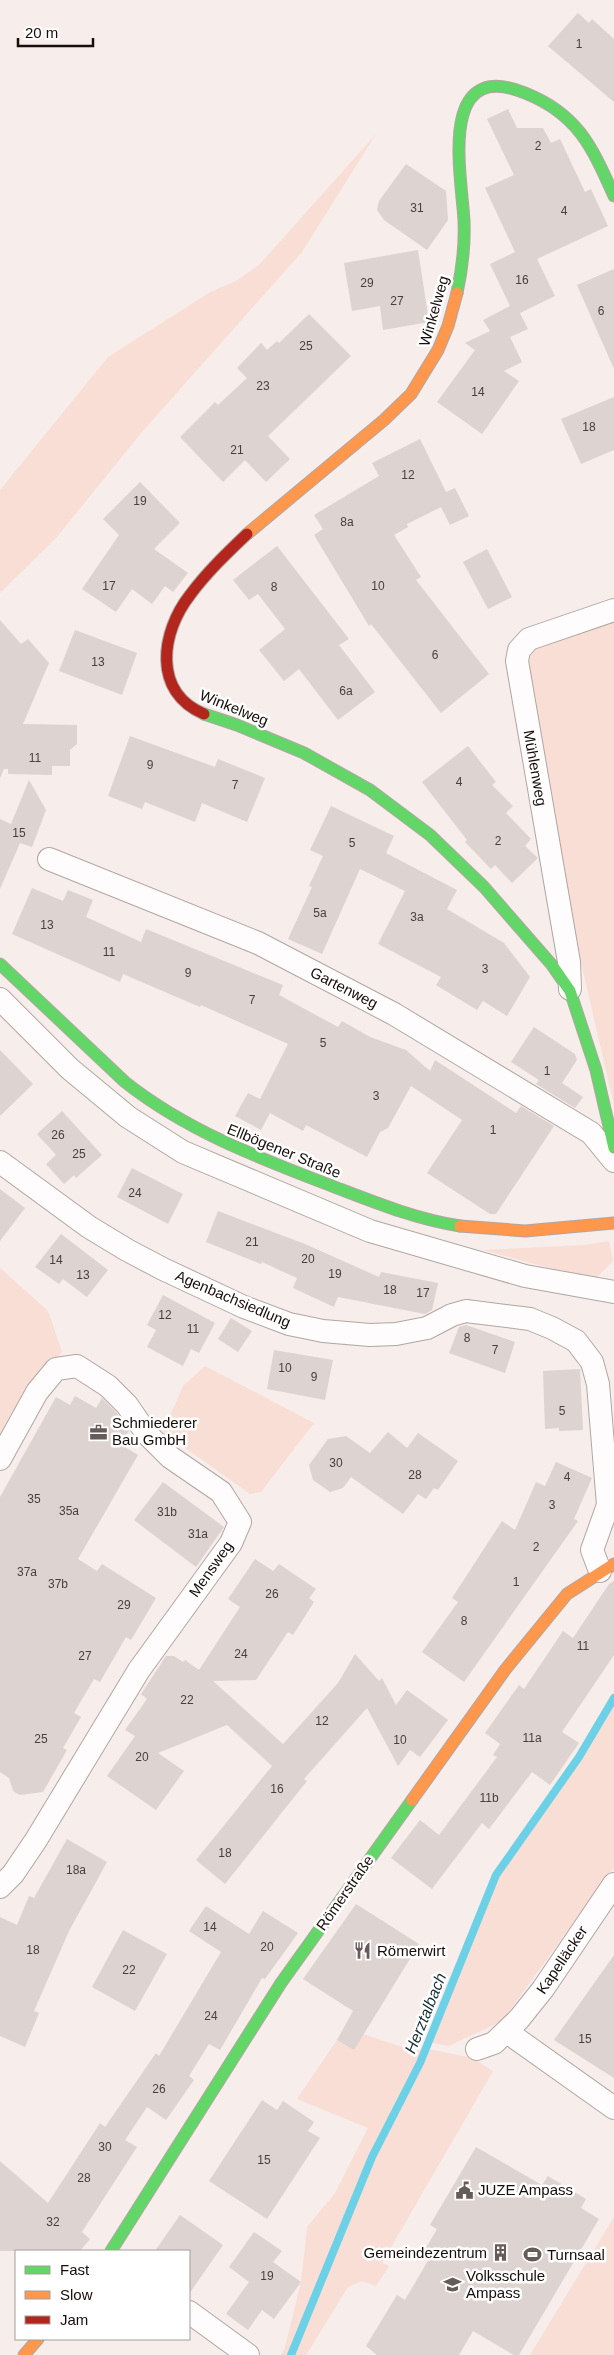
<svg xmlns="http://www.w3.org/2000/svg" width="614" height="2355" font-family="Arial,sans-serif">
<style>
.green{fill:#f9ded5}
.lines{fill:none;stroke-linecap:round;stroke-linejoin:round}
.stream{stroke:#6cd1e6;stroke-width:8}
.building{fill:#ddd3d0}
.street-casing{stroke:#b0a6a3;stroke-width:24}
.fast-casing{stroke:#b0a6a3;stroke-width:13}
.slow-casing{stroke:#b0a6a3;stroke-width:13}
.jam-casing{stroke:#b0a6a3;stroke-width:13}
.street{stroke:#fefcfc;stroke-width:22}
.fast{stroke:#63d668;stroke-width:11}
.slow{stroke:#ff974d;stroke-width:11}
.jam{stroke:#b3261e;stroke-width:11}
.labels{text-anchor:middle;stroke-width:5;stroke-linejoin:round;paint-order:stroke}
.number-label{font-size:12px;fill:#483e3c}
.street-label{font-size:15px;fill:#170d0a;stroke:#fff}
.poi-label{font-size:15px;fill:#170d0a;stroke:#fff;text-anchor:start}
.water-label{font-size:16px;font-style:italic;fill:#162d33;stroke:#fff}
</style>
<rect width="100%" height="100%" fill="#f7edea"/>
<g class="green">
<path d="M376,134L302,252L142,432L56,538L0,593V490L108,357L212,291L236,281L259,265Z"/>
<path d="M614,604V1105L512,665L556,622Z"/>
<path d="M609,1241L613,1261L594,1280L483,1250L584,1245Z"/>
<path d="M0,1268L48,1311L62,1352L12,1412L0,1436Z"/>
<path d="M205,1366L314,1423L261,1492L250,1494L163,1432L183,1386Z"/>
<path d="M614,1698V1867L502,2021L449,2046L429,2042L496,1875L579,1757Z"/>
<path d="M363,2034L411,2050H434L472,2058L493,2071L382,2263L389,2266L376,2286L362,2281L348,2287L306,2355H281L285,2347L301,2282L307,2227L335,2193L368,2128L297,2099L337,2040L354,2049Z"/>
<path d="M614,2217V2355H530Z"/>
</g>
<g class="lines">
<path class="stream" d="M291,2355L372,2157L420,2063L496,1875L579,1757L614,1698"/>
</g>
<g class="building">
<path d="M578,13L589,23L592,19L614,39V102L548,46Z"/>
<path d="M508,109L517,128H543L551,143L560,139L585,192L591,189L608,226L537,259L555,296L520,313L528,329L510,337L522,362L504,371L519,381L482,434L437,402L475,350L465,343L490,331L483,320L510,306L490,264L515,252L485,188L514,175L487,119Z"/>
<path d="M406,164L446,191L448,220L427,250L384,220L377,210L379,201Z"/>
<path d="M418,250L429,322L383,330L380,306L352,311L344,263Z"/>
<path d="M614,269V369L577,285Z"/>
<path d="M309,314L351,356L268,436L290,459L266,482L245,460L223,482L180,437L215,402L218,405L247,378L237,368L261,343L267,350L277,341L279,343Z"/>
<path d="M614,397V450L581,464L561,419Z"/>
<path d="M420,439L446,492L455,488L469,516L450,525L441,507L407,524L408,527L394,535L421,577L416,580L489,674L441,713L371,624L369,626L314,535L323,529L314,515L379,476L372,463Z"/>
<path d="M140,482L180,523L154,549L188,573L173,592L165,586L152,604L132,589L116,612L82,589L119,535L103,519Z"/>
<path d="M277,546L349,639L339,645L375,692L338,720L299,669L284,681L259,650L285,629L258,594L249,600L233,580Z"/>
<path d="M487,549L512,597L488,609L463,562Z"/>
<path d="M0,620L21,644L28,639L49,663L23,724L77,725V744L70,750V766H52V775L8,774V769H4L0,778Z"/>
<path d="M75,630L137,653L122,695L59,671Z"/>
<path d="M130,736L215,767L218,759L265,778L247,822L202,803L195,822L145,802L142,809L108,796Z"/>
<path d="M468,746L496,782L492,785L513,806L506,813L531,839L525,846L538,858L512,883L495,865L491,869L465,842L467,840L422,782Z"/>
<path d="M29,780L46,810L32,847L20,843L0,889V819L11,824Z"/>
<path d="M331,806L394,836L386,853L457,890L447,909L504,943L530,977L507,1016L483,1001L477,1010L436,985L441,977L378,944L405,891L360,869L322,954L288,939L312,887L309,886L323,856L310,850Z"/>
<path d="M32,888L63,901L68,890L93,900L86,917L141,942L146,929L283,985L279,995L338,1027L342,1021L370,1037L406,1050L430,1071L435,1060L516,1113L521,1106L554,1126L496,1214H490L427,1173L462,1120L411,1086L388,1128L380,1132L367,1157L306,1125L303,1131L270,1113L261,1130L235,1116L248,1093L260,1099L288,1044L201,1005L200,1007L123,974L120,982L12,934Z"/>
<path d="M534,1027L575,1054L577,1060L562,1083L583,1097L575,1108L536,1084L539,1080L511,1062Z"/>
<path d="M0,1050L33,1084L0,1116Z"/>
<path d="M62,1111L102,1155L76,1178L74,1175L64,1184L46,1164L56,1155L37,1134Z"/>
<path d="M132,1168L183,1194L168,1224L117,1197Z"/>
<path d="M0,1189L25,1208L0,1241Z"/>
<path d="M218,1211L305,1244L379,1277L381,1272L438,1283L432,1310L425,1314L338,1297L334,1307L293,1288L297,1278L288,1274L289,1272L288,1274L262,1262L261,1264L206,1242Z"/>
<path d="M61,1234L108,1270L87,1297L63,1279L59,1284L35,1267Z"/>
<path d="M163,1295L215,1323L199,1353L191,1349L183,1366L147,1347L156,1330L147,1325Z"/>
<path d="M231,1318L252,1331L238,1352L218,1339Z"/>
<path d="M466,1325L515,1342L505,1373L449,1353L459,1327Z"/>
<path d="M274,1350L333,1360L325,1400L267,1389Z"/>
<path d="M580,1369L583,1430L559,1431V1428L545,1429L543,1371Z"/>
<path d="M75,1396L96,1408L102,1398L117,1413L129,1431L120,1444L138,1455L78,1559L97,1571L102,1564L156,1598L131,1640L126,1637L100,1682L94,1679L74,1713L81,1717L63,1748L67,1750L43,1792L20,1795L13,1791L9,1778L0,1772V1497L56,1397L70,1405Z"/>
<path d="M388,1432L407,1448L418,1433L458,1461L438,1490L434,1488L426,1499L418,1494L403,1514L351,1477L343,1488L330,1492L313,1480L309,1465L328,1439L346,1436L370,1453Z"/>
<path d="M556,1462L592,1478L574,1519L578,1521L464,1682L422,1652L458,1602L452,1598L502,1521L515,1530L536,1482L545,1486Z"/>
<path d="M163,1482L224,1527L196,1567L134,1520Z"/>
<path d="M255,1559L273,1571L279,1564L316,1589L309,1598L314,1602L293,1635L288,1632L256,1680L213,1681L283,1744L338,1683L355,1654L379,1681L382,1678L396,1705L407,1690L448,1720L420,1757L410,1750L398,1766L367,1708L304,1779L307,1781L225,1884L196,1860L272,1766L227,1725L158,1753L184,1771L156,1810L107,1776L135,1736L125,1730L147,1699L141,1694L166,1656H174L183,1662L185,1660L199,1670L240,1607L228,1599Z"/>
<path d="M614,1581V1655L562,1732L579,1743L550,1785L532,1772L489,1829L482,1823L432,1889L391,1858L420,1820L439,1835L497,1757L493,1755L500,1744L485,1733L519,1685L524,1689L563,1631L573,1638L609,1584Z"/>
<path d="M67,1839L107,1862L69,1931L34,2011L39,2013L25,2047L0,2036V1917L17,1925L29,1896L34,1898Z"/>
<path d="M356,1904L419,1944L354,2050L337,2040L353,2011L303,1979Z"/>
<path d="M206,1906L249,1934L263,1911L298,1933L265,1979L262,1978L220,2050L209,2044L189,2076L194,2080L166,2120L147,2107L125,2140L137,2147L82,2232L90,2239L80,2251H0V2161L48,2203L100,2123L105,2127L156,2053L159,2056L221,1952L189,1931Z"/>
<path d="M123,1930L167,1954L135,2011L92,1987Z"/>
<path d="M614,1955V2078L554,2040Z"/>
<path d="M262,2100L277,2110L283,2101L314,2122L308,2131L320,2138L267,2219L209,2181Z"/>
<path d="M476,2147L542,2185L548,2176L586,2199L581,2208L599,2219L519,2355H514L473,2331L459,2355H377L366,2346L397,2295L405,2300L430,2257L423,2253L437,2229L430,2225Z"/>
<path d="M180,2215L223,2245L189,2294V2251H155Z"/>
<path d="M254,2232L282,2251L273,2262L301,2282L274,2319L262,2310L248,2330L226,2314L249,2282L229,2267Z"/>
</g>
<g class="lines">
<defs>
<g id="street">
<path d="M49,859L258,943L394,1014L591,1133L614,1161"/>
<path d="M570,989L569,962L517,661L519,650L529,639L614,610"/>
<path d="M0,999L70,1069L128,1117L183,1152L370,1231L525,1276L614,1292"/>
<path d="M0,1162L89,1227L127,1250L163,1269L244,1307L289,1324L323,1331L370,1335L396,1334L427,1328L452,1315L466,1311L530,1319L552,1328L576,1341L592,1362L598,1384L608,1505L592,1550L600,1571"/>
<path d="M0,1459L37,1392L56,1369L77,1366L108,1386L127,1405L147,1434L170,1457L221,1492L240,1522L231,1543L139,1670L36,1840L13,1874L0,1887"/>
<path d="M507,2032L614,2108"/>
<path d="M477,2049L494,2043L519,2019L543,1989L614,1884"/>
<path d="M189,2312L248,2355"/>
</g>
<g id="fast">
<path d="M457,293C462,270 465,245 464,221C462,177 436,57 525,93C578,114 592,147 614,196"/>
<path d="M204,714L237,725L304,753L370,790L430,835L484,887L552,965L570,991L596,1070L614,1148"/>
<path d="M0,964L125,1082C187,1131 259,1158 332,1186C374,1202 415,1219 460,1226"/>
<path d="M111,2251L281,1983L412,1800"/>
</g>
<g id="slow">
<path d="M247,534L384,420L411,394L438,350L448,326L457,293"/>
<path d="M460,1226L525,1231L614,1223"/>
<path d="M412,1800L505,1670L567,1594L614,1564"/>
<path d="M24,2355L38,2339"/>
</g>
<path id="jam" d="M204,714C152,692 161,632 190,595C207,572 227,553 247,534"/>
</defs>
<use href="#street" class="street-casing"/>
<use href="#fast" class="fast-casing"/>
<use href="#slow" class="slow-casing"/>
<use href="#jam" class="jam-casing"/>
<use href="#street" class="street"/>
<use href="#fast" class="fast"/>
<use href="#slow" class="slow"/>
<use href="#jam" class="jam"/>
</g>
<defs>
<symbol id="office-bare" viewBox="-9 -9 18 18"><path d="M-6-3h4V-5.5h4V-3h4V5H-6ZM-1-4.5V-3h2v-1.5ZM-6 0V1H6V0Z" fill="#655b58" stroke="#fff" stroke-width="2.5" paint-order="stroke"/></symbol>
<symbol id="restaurant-bare" viewBox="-9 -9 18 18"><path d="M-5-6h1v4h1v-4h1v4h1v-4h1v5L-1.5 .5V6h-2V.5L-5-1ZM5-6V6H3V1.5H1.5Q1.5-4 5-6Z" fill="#655b58" stroke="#fff" stroke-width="2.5" paint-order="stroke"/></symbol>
<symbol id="civic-bare" viewBox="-9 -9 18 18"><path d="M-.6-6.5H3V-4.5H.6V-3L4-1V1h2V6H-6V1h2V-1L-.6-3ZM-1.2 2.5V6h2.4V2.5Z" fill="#655b58" stroke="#fff" stroke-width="2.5" paint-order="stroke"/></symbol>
<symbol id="building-bare" viewBox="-9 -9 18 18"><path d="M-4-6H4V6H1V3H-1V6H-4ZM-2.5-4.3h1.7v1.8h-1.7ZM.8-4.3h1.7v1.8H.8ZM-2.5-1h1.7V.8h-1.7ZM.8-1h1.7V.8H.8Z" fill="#655b58" stroke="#fff" stroke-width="2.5" paint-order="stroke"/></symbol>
<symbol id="stadium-bare" viewBox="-9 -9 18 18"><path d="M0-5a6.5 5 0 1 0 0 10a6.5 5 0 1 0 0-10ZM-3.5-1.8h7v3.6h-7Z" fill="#655b58" stroke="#fff" stroke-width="2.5" paint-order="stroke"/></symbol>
<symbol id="school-bare" viewBox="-9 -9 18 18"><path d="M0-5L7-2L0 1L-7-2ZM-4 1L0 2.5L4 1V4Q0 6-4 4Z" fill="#655b58" stroke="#fff" stroke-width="2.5" paint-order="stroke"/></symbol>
</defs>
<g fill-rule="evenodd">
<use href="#office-bare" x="86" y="1420" width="25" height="25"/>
<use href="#restaurant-bare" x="350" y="1938" width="25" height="25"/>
<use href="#civic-bare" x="452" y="2178" width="25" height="25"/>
<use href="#building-bare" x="488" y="2240" width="25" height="25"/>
<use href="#stadium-bare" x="520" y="2242" width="25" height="25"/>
<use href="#school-bare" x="440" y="2272" width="25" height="25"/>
</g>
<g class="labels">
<g class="number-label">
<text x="579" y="48">1</text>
<text x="538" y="150">2</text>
<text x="417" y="212">31</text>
<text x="564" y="215">4</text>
<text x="522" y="284">16</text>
<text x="367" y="287">29</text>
<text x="397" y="305">27</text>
<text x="601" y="315">6</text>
<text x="306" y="350">25</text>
<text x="263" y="390">23</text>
<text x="478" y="396">14</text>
<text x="589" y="431">18</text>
<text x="237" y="454">21</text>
<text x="408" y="479">12</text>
<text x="140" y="505">19</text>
<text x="347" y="526">8a</text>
<text x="109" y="590">17</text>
<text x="378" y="590">10</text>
<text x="274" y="591">8</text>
<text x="435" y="659">6</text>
<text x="98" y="666">13</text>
<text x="346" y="695">6a</text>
<text x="35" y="762">11</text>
<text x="150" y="769">9</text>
<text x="459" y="786">4</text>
<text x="235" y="789">7</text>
<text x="19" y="837">15</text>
<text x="498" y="845">2</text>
<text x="352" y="847">5</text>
<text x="320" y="917">5a</text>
<text x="417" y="921">3a</text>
<text x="47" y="929">13</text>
<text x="109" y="956">11</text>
<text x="485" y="973">3</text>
<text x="188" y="977">9</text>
<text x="252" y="1004">7</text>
<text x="323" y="1047">5</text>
<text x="547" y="1075">1</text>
<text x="376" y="1100">3</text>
<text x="493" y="1134">1</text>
<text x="58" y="1139">26</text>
<text x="79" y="1158">25</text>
<text x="135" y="1197">24</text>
<text x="252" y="1246">21</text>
<text x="308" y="1263">20</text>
<text x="56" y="1264">14</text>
<text x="335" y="1278">19</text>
<text x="83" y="1279">13</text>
<text x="390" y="1294">18</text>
<text x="423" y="1297">17</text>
<text x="165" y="1319">12</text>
<text x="193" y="1333">11</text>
<text x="467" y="1342">8</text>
<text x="495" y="1354">7</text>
<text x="285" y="1372">10</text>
<text x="314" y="1381">9</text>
<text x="562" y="1415">5</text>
<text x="336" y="1467">30</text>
<text x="415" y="1479">28</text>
<text x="567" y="1481">4</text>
<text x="34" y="1503">35</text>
<text x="552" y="1509">3</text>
<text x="69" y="1515">35a</text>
<text x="167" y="1516">31b</text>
<text x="198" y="1538">31a</text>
<text x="536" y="1551">2</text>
<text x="27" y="1576">37a</text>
<text x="516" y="1586">1</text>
<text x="58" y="1588">37b</text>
<text x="272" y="1598">26</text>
<text x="124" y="1609">29</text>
<text x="464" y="1625">8</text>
<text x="583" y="1650">11</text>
<text x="241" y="1658">24</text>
<text x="85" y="1660">27</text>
<text x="187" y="1704">22</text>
<text x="322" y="1725">12</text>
<text x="532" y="1742">11a</text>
<text x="41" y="1743">25</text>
<text x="400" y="1744">10</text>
<text x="142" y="1761">20</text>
<text x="277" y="1793">16</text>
<text x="489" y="1802">11b</text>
<text x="225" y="1857">18</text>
<text x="76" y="1874">18a</text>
<text x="210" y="1931">14</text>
<text x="267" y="1951">20</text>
<text x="33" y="1954">18</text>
<text x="129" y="1974">22</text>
<text x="211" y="2020">24</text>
<text x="585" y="2043">15</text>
<text x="159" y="2093">26</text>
<text x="105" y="2151">30</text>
<text x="264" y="2164">15</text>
<text x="84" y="2182">28</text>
<text x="53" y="2226">32</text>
<text x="267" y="2280">19</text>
</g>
<g class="street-label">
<text transform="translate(434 311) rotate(-74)" y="5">Winkelweg</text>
<text transform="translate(234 708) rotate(22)" y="5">Winkelweg</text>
<text transform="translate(535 768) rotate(80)" y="5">Mühlenweg</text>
<text transform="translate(344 988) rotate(27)" y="5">Gartenweg</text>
<text transform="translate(284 1151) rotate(22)" y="5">Ellbögener Straße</text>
<text transform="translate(233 1299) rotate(23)" y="5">Agenbachsiedlung</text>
<text transform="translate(211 1569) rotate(-55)" y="5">Mensweg</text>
<text transform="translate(345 1893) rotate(-55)" y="5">Römerstraße</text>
<text transform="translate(562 1960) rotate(-56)" y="5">Kapelläcker</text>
</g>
<g class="poi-label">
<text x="112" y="1428">Schmiederer<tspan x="112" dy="17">Bau GmbH</tspan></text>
<text x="377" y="1956">Römerwirt</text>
<text x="478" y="2195">JUZE Ampass</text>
<text x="487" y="2258" text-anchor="end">Gemeindezentrum</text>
<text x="547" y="2260">Turnsaal</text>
<text x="466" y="2281">Volksschule<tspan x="466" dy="17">Ampass</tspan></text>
</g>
<g class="water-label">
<text transform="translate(425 2013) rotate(-68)" y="6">Herztalbach</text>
</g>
</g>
<rect x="15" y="2250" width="175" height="90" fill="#ffffff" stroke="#a29e9d"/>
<rect x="25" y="2266" width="25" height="8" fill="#63d668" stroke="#a29e9d"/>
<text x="60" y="2275" font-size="15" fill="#170d0a">Fast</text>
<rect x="25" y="2291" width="25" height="8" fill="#ff974d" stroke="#a29e9d"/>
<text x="60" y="2300" font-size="15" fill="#170d0a">Slow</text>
<rect x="25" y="2316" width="25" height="8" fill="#b3261e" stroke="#a29e9d"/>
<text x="60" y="2325" font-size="15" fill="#170d0a">Jam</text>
<path d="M18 38v8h75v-8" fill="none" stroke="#170d0a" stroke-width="2.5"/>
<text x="25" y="38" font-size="15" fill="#170d0a" stroke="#ffffff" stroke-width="4" paint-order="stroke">20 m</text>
</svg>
